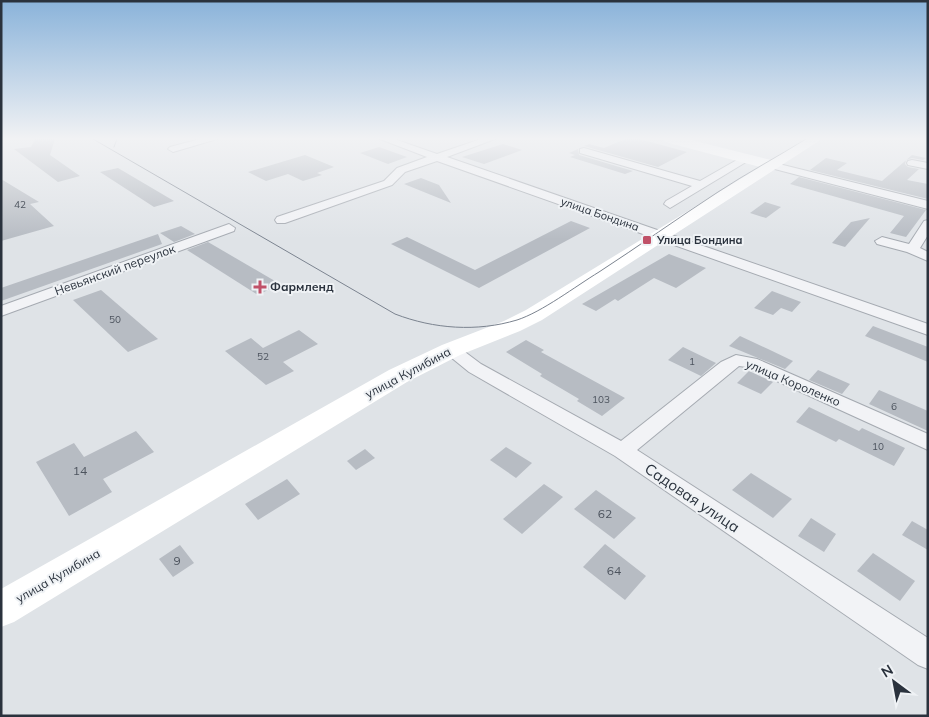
<svg xmlns="http://www.w3.org/2000/svg" width="929" height="717" font-family="Mulish,sans-serif">
<style>
.building{fill:#b7bcc3}
.lines{fill:none;stroke-linecap:round;stroke-linejoin:round}
.minor-casing{stroke:#a5aab1;stroke-width:2}
.minor{fill:#f2f3f6;fill-rule:evenodd}
.secondary{fill:#fff;fill-rule:evenodd}
.tram{stroke:#7b838f;stroke-width:1}
.poi-dot{fill:#c05168;stroke:#eff2f5;stroke-width:2}
.labels{text-anchor:middle;stroke-width:4;stroke-linejoin:round;paint-order:stroke}
.number-label{font-size:10px;fill:#4d545e}
.far-street-label{font-size:11px;fill:#2a323d;stroke:#eff2f5}
.far-poi-label{font-size:11px;font-weight:bold;fill:#2a323d;stroke:#eff2f5;text-anchor:start}
.street-label{font-size:12px;fill:#2a323d;stroke:#eff2f5}
.poi-label{font-size:12px;font-weight:bold;fill:#2a323d;stroke:#eff2f5;text-anchor:start}
.near-number-label{font-size:12px;fill:#4d545e}
.near-street-label{font-size:15px;fill:#2a323d;stroke:#eff2f5}
</style>
<rect width="100%" height="100%" fill="#dfe3e7"/>
<g class="building">
<path d="M35,139H55L50,155L80,176L58,182L14,149L31,147Z"/>
<path d="M625,139H640L687,152L658,167L584,146L589,144L604,148Z"/>
<path d="M503,144L522,150L484,164L462,157Z"/>
<path d="M379,147L407,157L388,164L360,153Z"/>
<path d="M578,149L579,155L633,171L625,174L570,157L575,155L569,153Z"/>
<path d="M305,155L334,167L317,173L322,175L303,181L288,174L266,181L248,172Z"/>
<path d="M912,155L926,158L923,160L912,158L906,160L905,164L908,167L919,169L907,180L928,184V199L810,170L826,158L847,163L837,170L882,181Z"/>
<path d="M118,168L174,201L154,207L100,172Z"/>
<path d="M799,177L926,210L906,237L890,233L904,216L790,184Z"/>
<path d="M421,178L439,185L451,203L404,184Z"/>
<path d="M1,179L39,202L30,204L54,226L1,241Z"/>
<path d="M765,202L781,207L766,218L750,213Z"/>
<path d="M870,218L845,247L832,243L851,222Z"/>
<path d="M571,221L590,228L479,288L391,244L407,237L475,270Z"/>
<path d="M181,226L195,234L174,242L160,233Z"/>
<path d="M158,234L162,244L1,301V288Z"/>
<path d="M208,242L280,284L258,295L187,250Z"/>
<path d="M669,254L706,268L676,288L654,278L618,301L615,299L596,311L582,304Z"/>
<path d="M101,290L158,339L128,352L73,300Z"/>
<path d="M772,291L801,302L792,312L781,308L773,315L754,308Z"/>
<path d="M873,326L928,347V362L865,336Z"/>
<path d="M299,330L318,344L283,362L294,371L266,385L225,351L251,338L263,348Z"/>
<path d="M740,336L768,349L793,361L785,369L729,346Z"/>
<path d="M526,340L544,350L541,352L625,398L602,416L577,401L579,399L540,376L542,374L506,352Z"/>
<path d="M683,347L716,363L701,376L668,360Z"/>
<path d="M818,370L850,384L842,394L809,380Z"/>
<path d="M749,371L773,382L761,394L737,383Z"/>
<path d="M879,390L928,411V431L869,404Z"/>
<path d="M809,407L859,431L862,428L905,448L894,466L839,439L836,442L796,422Z"/>
<path d="M136,431L154,452L103,479L112,492L69,516L36,462L74,443L84,457Z"/>
<path d="M506,447L532,463L516,478L490,460Z"/>
<path d="M365,449L375,458L356,470L347,461Z"/>
<path d="M751,473L792,499L773,518L732,490Z"/>
<path d="M287,479L300,494L258,520L245,504Z"/>
<path d="M544,484L563,497L522,534L503,519Z"/>
<path d="M596,490L636,518L614,539L574,509Z"/>
<path d="M811,518L836,534L824,552L798,536Z"/>
<path d="M912,521L928,530V550L902,535Z"/>
<path d="M605,544L646,576L625,600L583,567Z"/>
<path d="M180,545L194,563L173,577L159,559Z"/>
<path d="M873,553L915,581L900,601L857,571Z"/>
</g>
<g class="lines">
<defs>
<g id="minor">
<path d="M200,139H217L173,152L168,149L170,147Z"/>
<path d="M380,139H394L437,154L481,139H495L447,157L928,324V335L437,161L405,172L392,185L285,223H277L275,220L277,217L384,181L397,168L427,157Z"/>
<path d="M584,148L700,181L742,157L746,156L751,159L670,208L664,204L666,201L692,186L580,153V149Z"/>
<path d="M912,160L928,163V169L908,165L907,163L908,161Z"/>
<path d="M771,162L928,201V209L767,167L766,165Z"/>
<path d="M928,220V235L920,248L928,252V261L907,252L877,244L875,241L882,237L909,244L924,221Z"/>
<path d="M229,224L235,228L234,231L1,316V306Z"/>
<path d="M451,345L457,346L481,364L621,441L721,362L736,355L757,359L928,434V450L746,367L739,366L637,450L928,638V669L918,665L615,456L469,372L442,350L445,346Z"/>
</g>
</defs>
<use href="#minor" class="minor-casing"/>
<use href="#minor" class="minor"/>
<path class="secondary" d="M663,139H687L771,160L805,139H822L542,320L520,331L460,355L407,382L14,622L1,627V589L389,370L442,345L504,321L526,310L760,167L665,142Z"/>
<g class="tram">
<path d="M93,139L395,314C434,329 477,332 517,320C542,312 576,286 599,272C639,246 678,218 718,192C747,173 777,157 806,139"/>
<path d="M114,147L117,139"/>
</g>
</g>
<linearGradient id="sky" x2="0" y2="1"><stop stop-color="#8ab3da"/><stop offset="0.58" stop-color="#f1f2f4"/><stop offset="1" stop-color="#f1f2f4" stop-opacity="0"/></linearGradient>
<rect width="929" height="239" fill="url(#sky)"/>
<g class="poi-dot">
<rect x="642" y="235" width="10" height="10" rx="2.5"/>
<path d="M257.5 279.5h5v5h5v5h-5v5h-5v-5h-5v-5h5z"/>
</g>
<g class="labels">
<g class="number-label">
<text x="20" y="208">42</text>
<text x="115" y="323">50</text>
<text x="263" y="360">52</text>
<text x="692" y="365">1</text>
<text x="601" y="403">103</text>
<text x="894" y="410">6</text>
<text x="878" y="450">10</text>
</g>
<g class="far-street-label">
<text transform="translate(600 214) rotate(19)" y="4">улица Бондина</text>
</g>
<g class="far-poi-label">
<text x="657" y="244">Улица Бондина</text>
</g>
<g class="street-label">
<text transform="translate(115 270) rotate(-20)" y="4">Невьянский переулок</text>
<text transform="translate(408 373) rotate(-28)" y="4">улица Кулибина</text>
<text transform="translate(793 383) rotate(23)" y="4">улица Короленко</text>
<text transform="translate(58 576) rotate(-30)" y="4">улица Кулибина</text>
</g>
<g class="poi-label">
<text x="270" y="291">Фармленд</text>
</g>
<g class="near-number-label">
<text x="80" y="475">14</text>
<text x="605" y="518">62</text>
<text x="177" y="565">9</text>
<text x="614" y="575">64</text>
</g>
<g class="near-street-label">
<text transform="translate(692 498) rotate(34)" y="5">Садовая улица</text>
</g>
</g>
<rect width="929" height="717" fill="none" stroke="#2a323d" stroke-width="5"/>
<g transform="translate(894 682) rotate(328)" stroke="#eff2f5" stroke-width="4" paint-order="stroke">
<path d="M0-4L9 19L0 12L-9 19Z" fill="#2a323d"/>
<text y="-8" font-size="14" font-weight="bold" text-anchor="middle" fill="#2a323d">N</text>
</g>
</svg>
